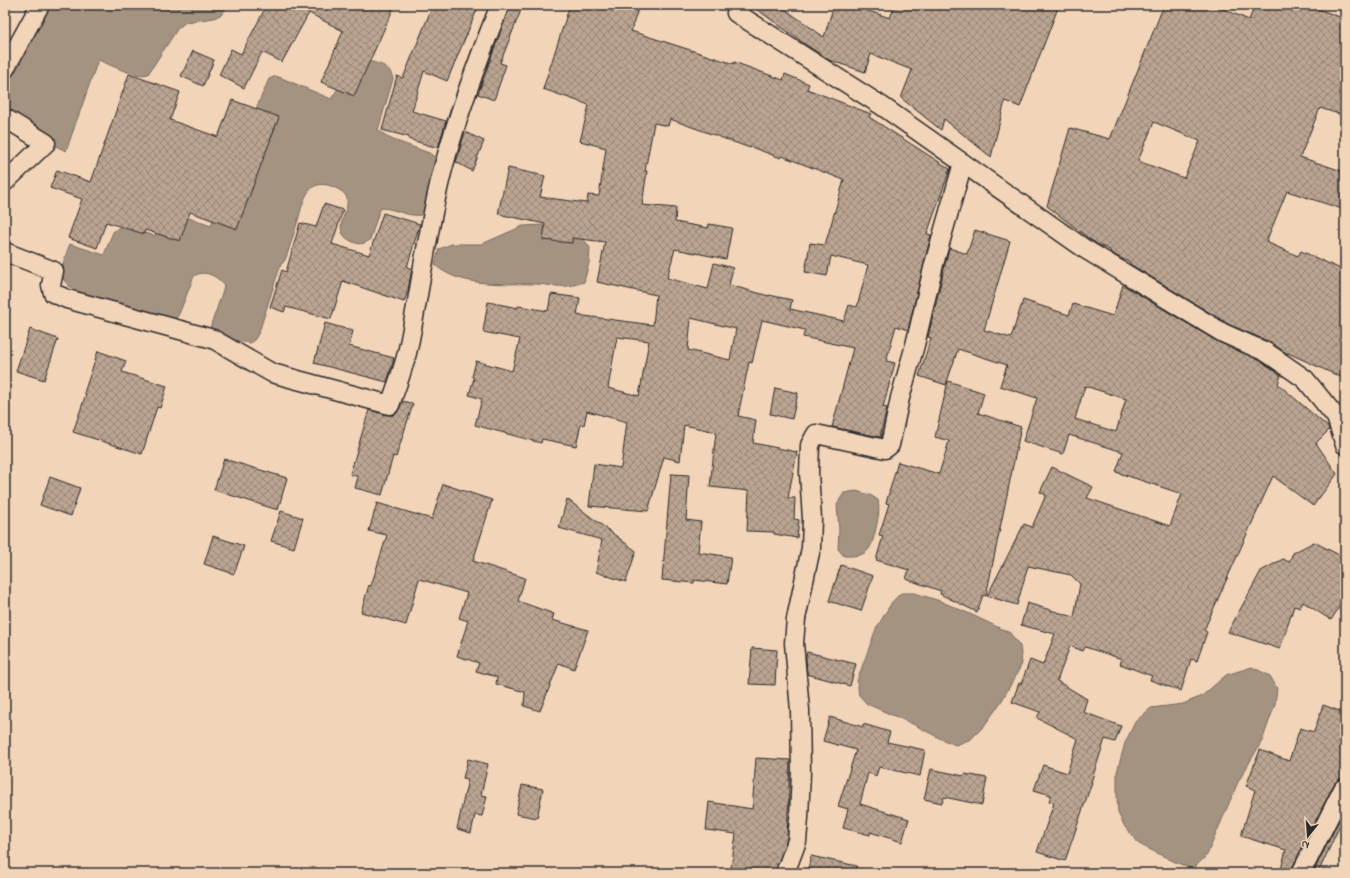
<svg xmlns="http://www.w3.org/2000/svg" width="1350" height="878" font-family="'Indie Flower',sans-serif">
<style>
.water{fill:#a59382;stroke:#74695f}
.building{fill:url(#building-cross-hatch);stroke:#2b2b2b;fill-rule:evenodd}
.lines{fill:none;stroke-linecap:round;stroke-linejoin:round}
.minor-casing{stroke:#2b2b2b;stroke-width:21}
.minor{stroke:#f2d4b8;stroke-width:18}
</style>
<defs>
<pattern id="building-cross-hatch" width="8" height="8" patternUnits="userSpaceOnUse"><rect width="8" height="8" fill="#bba491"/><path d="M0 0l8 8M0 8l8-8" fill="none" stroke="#988677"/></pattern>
</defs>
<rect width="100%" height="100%" fill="#f2d4b8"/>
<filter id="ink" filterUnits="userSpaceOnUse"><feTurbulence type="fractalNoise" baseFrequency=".025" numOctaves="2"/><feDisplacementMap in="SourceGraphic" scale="8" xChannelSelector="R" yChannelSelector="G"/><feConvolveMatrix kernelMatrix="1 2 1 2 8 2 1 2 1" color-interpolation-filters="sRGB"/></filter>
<g filter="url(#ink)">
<g class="water">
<path d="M47,5H228L222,14L214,18L186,22L178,28L148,74C134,78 112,65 98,60L66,151L44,140L5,114V80Z"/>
<path d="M369,61C381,65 390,65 393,79L378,130L391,139L429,153L436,158L439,165L424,214C411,219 395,208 381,208L378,214L370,240C364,244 360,245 353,242C327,230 353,211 346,196C343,191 336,188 331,186C323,183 314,184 309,191C303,199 301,210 298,220C295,231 291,241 288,252L285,260L280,266L259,332L255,339L250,343C237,341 218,338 210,328L223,291L224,285C217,276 204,269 194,276L179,314L176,318L170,320C149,314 73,298 64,280C59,269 66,254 70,244L104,255L113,232L118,228H127L155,236L164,209L211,226L222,191L248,127L269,79L276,76L284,79L331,99L339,87Z"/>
<path d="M546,225L580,234L590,248L589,263L584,282C575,285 567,287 557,286C550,286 543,284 536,284C504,283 461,288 435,265L439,249L452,244H482L523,226Z"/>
<path d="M856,491L870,495L878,500C880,510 878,518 876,528C871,550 869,557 844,556L838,549L839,530L837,504L844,493Z"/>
<path d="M901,593H915L940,601L970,614L1010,633L1020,646L1022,664L1001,702L984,726L971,739L956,745L941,739L915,725L867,704L859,695L857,681L876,629L892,602Z"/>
<path d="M1252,667L1270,676L1277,688L1275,704L1262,741L1238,782L1207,855L1193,869L1175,862L1139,844L1125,827L1118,813L1117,796V772L1125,743L1135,722L1151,708L1183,704L1202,696L1226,675Z"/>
</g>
<g class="building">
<path d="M267,5H395L354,96L321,82L343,31L309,13L282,62L262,52L244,88L219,75L231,49L241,54Z"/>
<path d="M433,5H479L447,81L424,71L412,111L446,121L438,148L408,139L409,137L382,130L397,76L403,78Z"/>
<path d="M510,5H523L500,63L506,65L494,100L478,94Z"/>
<path d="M570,5H627L638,9L631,31L734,64V62L783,80L785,74L809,84L807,89L871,114L869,117L950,169L927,234L931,235L908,330L896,326L886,361L895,363L883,407L887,408L880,437L832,427L853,348L803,337L805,330L762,320L752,363L749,362L738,416L756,420L753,443L797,452L788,498H795L794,519L799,520L797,538L774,534V532L747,531L749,491L710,487L716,432L684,425L680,461L664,457L648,511L589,506L594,464L621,468L627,422L587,411L584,425L581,424L576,446L542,439L541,443L475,425L482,399L469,395L474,378L472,377L476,361L512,371L520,339L483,332L488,302L518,308V306L548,311L551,294L580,298L577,315L653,325L656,295L597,282L605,242L572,238V243L543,240L545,224L498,214L508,168L545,176L540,197L587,203L588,195L599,196L606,148L580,141L589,105L543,89ZM670,119L750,148L751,147L781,158L782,156L844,180L825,245L810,243L805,272L827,276L831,256L868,265L857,307L849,305L844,321L790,309L792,300L769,295V296L729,285L733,268L714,263L708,289L667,278L675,249L726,259L732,228L709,224L708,228L675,222L676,208L642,205L647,171H645L654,123L668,126ZM691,318L736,329L730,360L688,350ZM617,337L649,341L639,396L608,388Z"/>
<path d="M751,5H779L824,37L834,5H851L890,18L895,5H1059L1020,107L1005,101L991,157L944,119L941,130L901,98L912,70L871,54L865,72L829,60L802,42Z"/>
<path d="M1164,5H1214L1249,20L1255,5H1277L1289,10L1291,5H1308L1345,19V116L1320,108L1300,157L1345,172V210L1287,191L1266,242L1298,256L1301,251L1345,271V379L1288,353V354L1270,342L1228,324L1130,264V262L1120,258L1110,252V250L1099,245L1091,240L1047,206L1070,128L1110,139ZM1154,122L1200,141L1184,178L1138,161Z"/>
<path d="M193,51L214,60L203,86L181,76Z"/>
<path d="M129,74L180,92L170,120L218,137L232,100L279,117L237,229L190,212L180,241L145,230L144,234L106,222L97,248L68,238L82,199L50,188L57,170L91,182Z"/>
<path d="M465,132L484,141L472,171L456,162Z"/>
<path d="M324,204L343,210L332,244L369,255L383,213L420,224L407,267L412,269L408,290L404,302L343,281L331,319L286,307L284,312L270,307L282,270L286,272L300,223L316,227Z"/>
<path d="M975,230L1010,241L984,330L1011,338L1023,300L1069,315L1073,304L1113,316L1123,285L1218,342L1261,361L1281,375L1278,384L1328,427L1329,430L1316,443L1337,474L1313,506L1273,476L1204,630L1207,632L1197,661L1191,659L1181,691L1150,680L1152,676L1120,664L1122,659L1085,647L1083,651L1070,646L1057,681L1087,699L1083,712L1121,726L1115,742L1105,739L1091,782H1092L1065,861L1037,852L1054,803L1049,802L1051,795L1034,790L1043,765L1067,773L1078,739L1037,718L1040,712L1012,702L1019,683L1021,684L1030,660L1043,665L1055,634L1021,625L1027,603L1074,617L1080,584L1071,575L1028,566L1017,605L987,596L1024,524L1032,527L1046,495L1040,492L1052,467L1093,487L1087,498L1170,526L1182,494L1116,472L1123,452L1069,435L1063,454L1023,441L1037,398L1000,386L1007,365L958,349L946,385L919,376L931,338L928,337L949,248L967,254ZM1085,386L1126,399L1116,432L1075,419Z"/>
<path d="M325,323L353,331L349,346L394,358L387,382L314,363Z"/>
<path d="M30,329L58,339L44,380L16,371Z"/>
<path d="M98,351L126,361L122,372L167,386L160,408L157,407L142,454L73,432L86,394L84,393Z"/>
<path d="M948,381L984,393L978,413L1021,427L986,596L983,595L977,612L940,594L941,591L906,579L909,570L876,560L883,536L879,535L889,504L886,503L898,462L939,474L949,441L935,437Z"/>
<path d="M775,388L798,393L792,419L770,414Z"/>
<path d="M403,401L413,404L396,457L393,456L382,495L355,488L358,477L350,474L369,410L387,415H393L397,413Z"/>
<path d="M224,459L287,478L278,510L214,490Z"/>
<path d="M671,474L689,475L686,520L701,522L698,552L731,557L727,584L694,580V583L662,580Z"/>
<path d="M50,477L80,488L71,516L40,505Z"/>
<path d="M443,484L492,500L473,561L525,578L518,601L554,614L552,620L588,630L574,669L559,663L540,711L524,706L525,692L496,684L497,677L476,671L479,663L457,656L468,621L459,618L467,593L419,579L406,625L361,612L369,585L371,586L387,535L369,531L377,503L432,519Z"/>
<path d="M567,499L636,551L626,582L596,572L602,540L559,528Z"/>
<path d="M281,511L303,518L294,548L271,541Z"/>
<path d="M213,536L244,546L234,574L204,564Z"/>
<path d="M1314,542L1345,558V598L1331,620L1303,602L1300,608L1294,606L1280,649L1228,632L1261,571L1283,559L1289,562L1293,553Z"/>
<path d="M841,565L873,576L861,611L829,601Z"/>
<path d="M752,648L777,650L775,685L749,684Z"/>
<path d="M807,652L856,664L850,686L807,674L806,657Z"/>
<path d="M1323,705L1345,713V778L1338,780L1334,784L1292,868L1291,873H1280L1286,850L1241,836L1255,790L1246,786L1260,750L1289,761L1300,728L1314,732Z"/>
<path d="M830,717L863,727V724L890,732L887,742L925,750L920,776L879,767L876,776L868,773L860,804L909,819L902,842L870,832V835L843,828L848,809L838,806L856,750L823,741Z"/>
<path d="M756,758L790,760L787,839L775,873H761L731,868L736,834L706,830L709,802L752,809Z"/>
<path d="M468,759L488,764L481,795L487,796L482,816L475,815L471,833L457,829L468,779L463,778Z"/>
<path d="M931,769L964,776L965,774L987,778L982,805L944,797L942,803L924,799Z"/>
<path d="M522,785L543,789L537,818L516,814Z"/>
<path d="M1345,808V814L1318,873H1313Z"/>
<path d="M811,856L857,866L856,873H807Z"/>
</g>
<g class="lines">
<defs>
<g id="minor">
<path d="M736,13L882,106L1085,249L1223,333L1266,352L1305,379L1336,417L1345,445"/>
<path d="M5,69L40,5"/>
<path d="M5,118L46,143L5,182"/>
<path d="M5,252L54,271L51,285L53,293L67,299L213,339L272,373L390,405C397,385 405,365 409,344C421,285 428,224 444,165C459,111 479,57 500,5"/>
<path d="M785,873L797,841L799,818L801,772L800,710L794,643L796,619L811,548L812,519L809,473L810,445L816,434L885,449L890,445L900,398L915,345L934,264L963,163"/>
<path d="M1301,873L1343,789H1345"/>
</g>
</defs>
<use href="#minor" class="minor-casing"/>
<use href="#minor" class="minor"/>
</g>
</g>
<rect width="1350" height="878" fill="none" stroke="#f2d4b8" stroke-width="20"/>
<rect x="10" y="10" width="1330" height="858" fill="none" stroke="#2b2b2b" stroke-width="1.5" filter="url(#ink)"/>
<g transform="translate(1308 836) rotate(197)" stroke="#f2d4b8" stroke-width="3" paint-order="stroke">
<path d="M0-3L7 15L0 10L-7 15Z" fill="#2b2b2b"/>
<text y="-6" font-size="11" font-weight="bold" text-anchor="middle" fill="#2b2b2b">N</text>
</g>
</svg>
